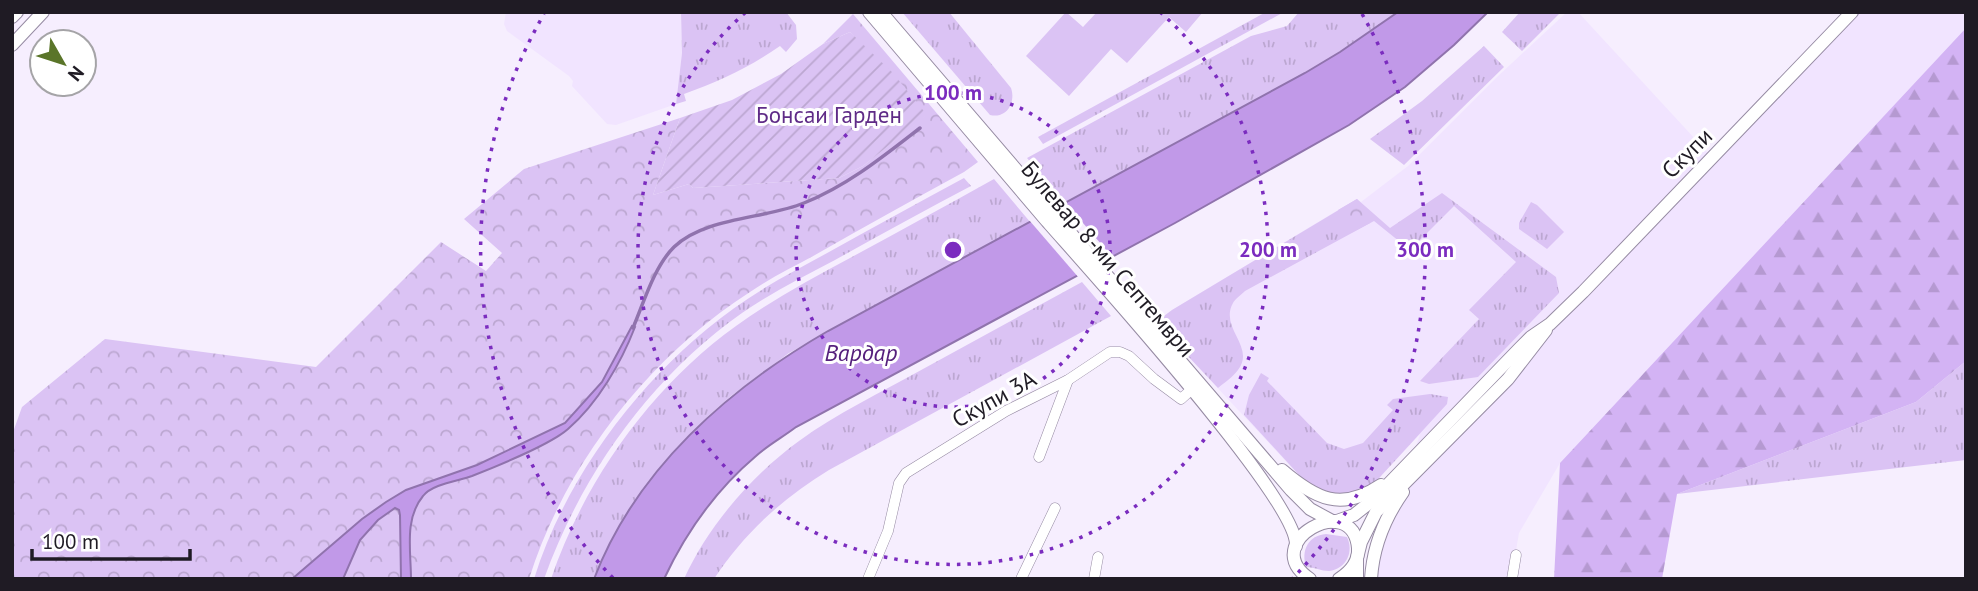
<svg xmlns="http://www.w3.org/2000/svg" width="1978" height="591" font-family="'PT Sans',sans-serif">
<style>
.built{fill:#f1e4ff}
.grass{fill:url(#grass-tufts)}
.forest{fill:url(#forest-firs)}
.park{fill:url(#park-crowns)}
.garden{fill:url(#garden-furrows)}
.pitch{fill:#dbc3f4}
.water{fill:#c199e8;stroke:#9073ad;stroke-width:2}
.pier{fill:#f6eefe}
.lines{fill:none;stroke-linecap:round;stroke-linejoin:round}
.stream{stroke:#9073ad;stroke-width:3.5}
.minor-casing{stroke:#968ba3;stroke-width:11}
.tertiary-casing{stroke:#968ba3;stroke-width:14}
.minor{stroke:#fff;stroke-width:10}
.tertiary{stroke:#fff;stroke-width:12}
.ring{fill:none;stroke:#7b2cbf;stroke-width:3.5;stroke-dasharray:3.5 7}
.labels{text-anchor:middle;stroke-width:6;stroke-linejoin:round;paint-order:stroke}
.park-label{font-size:23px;fill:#5f2b87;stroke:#fff}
.street-label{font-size:23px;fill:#1f1b24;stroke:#fff}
.water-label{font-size:24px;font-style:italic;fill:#55207c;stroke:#fff}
.centre{fill:#7b2cbf;stroke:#fff;stroke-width:3.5}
.ring-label{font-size:21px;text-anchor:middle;font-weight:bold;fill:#7b2cbf;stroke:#fff;stroke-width:6;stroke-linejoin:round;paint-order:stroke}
</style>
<defs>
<pattern id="grass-tufts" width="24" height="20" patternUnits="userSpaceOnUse" patternTransform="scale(1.75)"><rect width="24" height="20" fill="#dbc3f4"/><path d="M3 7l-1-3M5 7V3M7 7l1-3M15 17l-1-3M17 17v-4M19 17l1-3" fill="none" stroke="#bca7d1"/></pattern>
<pattern id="forest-firs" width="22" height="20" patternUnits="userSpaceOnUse" patternTransform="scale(1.75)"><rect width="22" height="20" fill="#d3b3f4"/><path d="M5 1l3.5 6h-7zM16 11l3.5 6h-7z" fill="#b599d1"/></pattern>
<pattern id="park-crowns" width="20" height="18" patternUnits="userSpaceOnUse" patternTransform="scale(1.75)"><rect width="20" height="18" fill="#dbc3f4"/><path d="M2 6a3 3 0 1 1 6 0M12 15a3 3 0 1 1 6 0" fill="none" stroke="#bca7d1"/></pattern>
<pattern id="garden-furrows" width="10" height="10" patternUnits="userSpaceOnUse" patternTransform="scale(1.75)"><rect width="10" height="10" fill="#dbc3f4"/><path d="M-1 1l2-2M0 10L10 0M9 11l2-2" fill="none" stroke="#bca7d1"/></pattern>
</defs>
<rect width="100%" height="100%" fill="#f6eefe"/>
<g class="built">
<path d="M506,12H681L682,53L676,104L616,125L607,124L572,86L573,81L569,76L507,31L504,24Z"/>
<path d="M1567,12H1578L1708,153L1852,12H1966V28L1560,463L1519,533L1511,579H1376L1378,560L1420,434L1394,462L1310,487L1156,322L1172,310L1338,210L1357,199L1361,202L1408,166L1497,77Z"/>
</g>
<g class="grass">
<path d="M681,12H786L796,25L797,39L786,52L780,46C750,67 719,82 684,94L686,101L676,104L682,53Z"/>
<path d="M902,12H949L1011,88C1016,102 1007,119 990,115Z"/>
<path d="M1266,12H1284L1043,144L1038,137Z"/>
<path d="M1299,12H1398L1340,52L1305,73L1066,203L1027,158L1251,36L1287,26Z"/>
<path d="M1520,12H1561L1522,51L1502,32Z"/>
<path d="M1484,46L1504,67L1404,165L1370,139L1422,101Z"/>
<path d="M964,178L971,186C925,210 880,235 835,260C803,277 771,293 742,313C651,377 581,475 544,579H534C566,475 645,372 733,309C763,287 796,270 829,252C874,227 919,202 964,178Z"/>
<path d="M994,179L1031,223L789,353L731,396L707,417L666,462L624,521L594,579H551C584,481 652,386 736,326C772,300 811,279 850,258C898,232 946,206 994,179Z"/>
<path d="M1442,193L1556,277L1559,293L1478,377L1429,384L1420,381L1479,319L1469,310L1516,262L1454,206L1410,250L1374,221L1245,291C1241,295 1235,299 1233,303C1219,328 1256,347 1238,370C1233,377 1224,383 1218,388L1156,322L1172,310L1357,199L1390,228Z"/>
<path d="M1531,202L1537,205L1564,232L1547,249L1519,229V223Z"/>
<path d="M1082,282L1111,316L829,470C783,498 744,533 714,579H684C708,526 752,475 799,441C837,413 882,392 923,369C976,340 1029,311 1082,282Z"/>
<path d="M1966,361V460L1677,494L1916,402Z"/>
<path d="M1261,373L1269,378L1267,381L1327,443L1344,449L1363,443L1393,410L1387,405L1393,399L1430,394L1448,397L1447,404L1370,488L1340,496L1310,487L1244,415L1249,395Z"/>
<path d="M1326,534L1347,537C1354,551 1347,569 1329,571C1321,571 1314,567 1306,567C1301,550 1308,536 1326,534Z"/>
</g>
<path class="forest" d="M1966,28V361L1916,402L1677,494L1662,579H1554L1560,463Z"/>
<g class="park">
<path d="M853,14L978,162L964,172C914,199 864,227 815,255C793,267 770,278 750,292C649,357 565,464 529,579H12V435L22,407L105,339L316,367L441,242L486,271L502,253L464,219L524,169L680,118L653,195L689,184L693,188L839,178L863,166L926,115L850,32L823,44Z"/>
<path d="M1357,199L1370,223L1351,233L1338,210Z"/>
</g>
<path class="garden" d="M850,32L892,72L927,115L863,166L839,178L693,188L689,184L653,195L680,118L732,100L781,74L823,44Z"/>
<path class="pitch" d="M1066,12L1083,27L1097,12H1203L1186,32L1169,17L1127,63L1111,49L1069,96L1026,56Z"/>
<g class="water">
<path d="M1398,12H1488L1454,45L1405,87L1349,125L1175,223L796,427C783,437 768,445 756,456C717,489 686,532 664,579H594C636,469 729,388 828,331L1305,73L1340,52Z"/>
<path d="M632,326L635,327C621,363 598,403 568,429C551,444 495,467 472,476C458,481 432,484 423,496C404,519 411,551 411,579H401L400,515L399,510L395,508L378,520L360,540L343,579H292L362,519L386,502L406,490L477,465L565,423L602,382Z"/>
</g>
<path class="pier" d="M1064,201L1114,259L1079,278L1029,220Z"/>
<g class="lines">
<path class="stream" d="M633,328C644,302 654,267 674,247C705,217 765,219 804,203C847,186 884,156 920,128"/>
<defs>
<g id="minor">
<path d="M1039,457L1068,380"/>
<path d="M868,579L888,531L899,483L906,473L1006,411L1068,380L1110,352H1120L1129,356L1154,379L1181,399L1192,389"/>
<path d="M1021,579L1055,508"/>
<path d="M1094,579L1098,557"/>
<path d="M1512,579L1516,555"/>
</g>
<g id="tertiary">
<path d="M869,12C928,81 986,150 1045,219C1086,266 1299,500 1296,546"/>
<path d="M881,12L1291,490L1310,509L1334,522L1354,515L1373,500L1519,349L1531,337L1550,324L1583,292L1852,12"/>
<path d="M12,17L17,12"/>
<path d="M12,45L43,12"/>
<path d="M1282,470C1316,499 1341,512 1381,485"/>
<path d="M1310,579C1256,543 1353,489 1358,548C1359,562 1350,572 1339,579"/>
<path d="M1357,579V558L1361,542L1376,512L1508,379L1546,330"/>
<path d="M1371,579C1373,546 1384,519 1403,492"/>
</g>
</defs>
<use href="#minor" class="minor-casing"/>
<use href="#tertiary" class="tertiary-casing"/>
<use href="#minor" class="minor"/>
<use href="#tertiary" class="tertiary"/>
</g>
<g class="ring">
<circle cx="953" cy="250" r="157"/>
<path d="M1160 12A315 315 0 1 1 746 12"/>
<path d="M613 578A472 472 0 0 1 544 14M1362 14A472 472 0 0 1 1293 578"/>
</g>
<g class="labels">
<g class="park-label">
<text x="829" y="123">Бонсаи Гарден</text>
</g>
<g class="street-label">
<text transform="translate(1687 153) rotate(-45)" y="8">Скупи</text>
<text transform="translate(1108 259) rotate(49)" y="8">Булевар 8-ми Септември</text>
<text transform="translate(994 399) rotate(-29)" y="8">Скупи 3А</text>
</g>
<g class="water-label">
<text x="861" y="361">Вардар</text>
</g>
</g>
<circle cx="953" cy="250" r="10" class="centre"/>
<g class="ring-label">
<text x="953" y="100">100 m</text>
<text x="1268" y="257">200 m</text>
<text x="1425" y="257">300 m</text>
</g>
<rect width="1978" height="591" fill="none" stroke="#1f1b24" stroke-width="28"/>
<g transform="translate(63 63) rotate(129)"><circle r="33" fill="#ffffff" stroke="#a5a4a7" stroke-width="2"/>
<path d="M0-5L12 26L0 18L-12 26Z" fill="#5a7529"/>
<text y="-10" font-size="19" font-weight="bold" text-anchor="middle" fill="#1f1b24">N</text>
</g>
<path d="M32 549v10h158v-10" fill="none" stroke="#1f1b24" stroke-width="3.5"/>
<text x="42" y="549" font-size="21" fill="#1f1b24" stroke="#ffffff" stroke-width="5" paint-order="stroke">100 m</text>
</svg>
